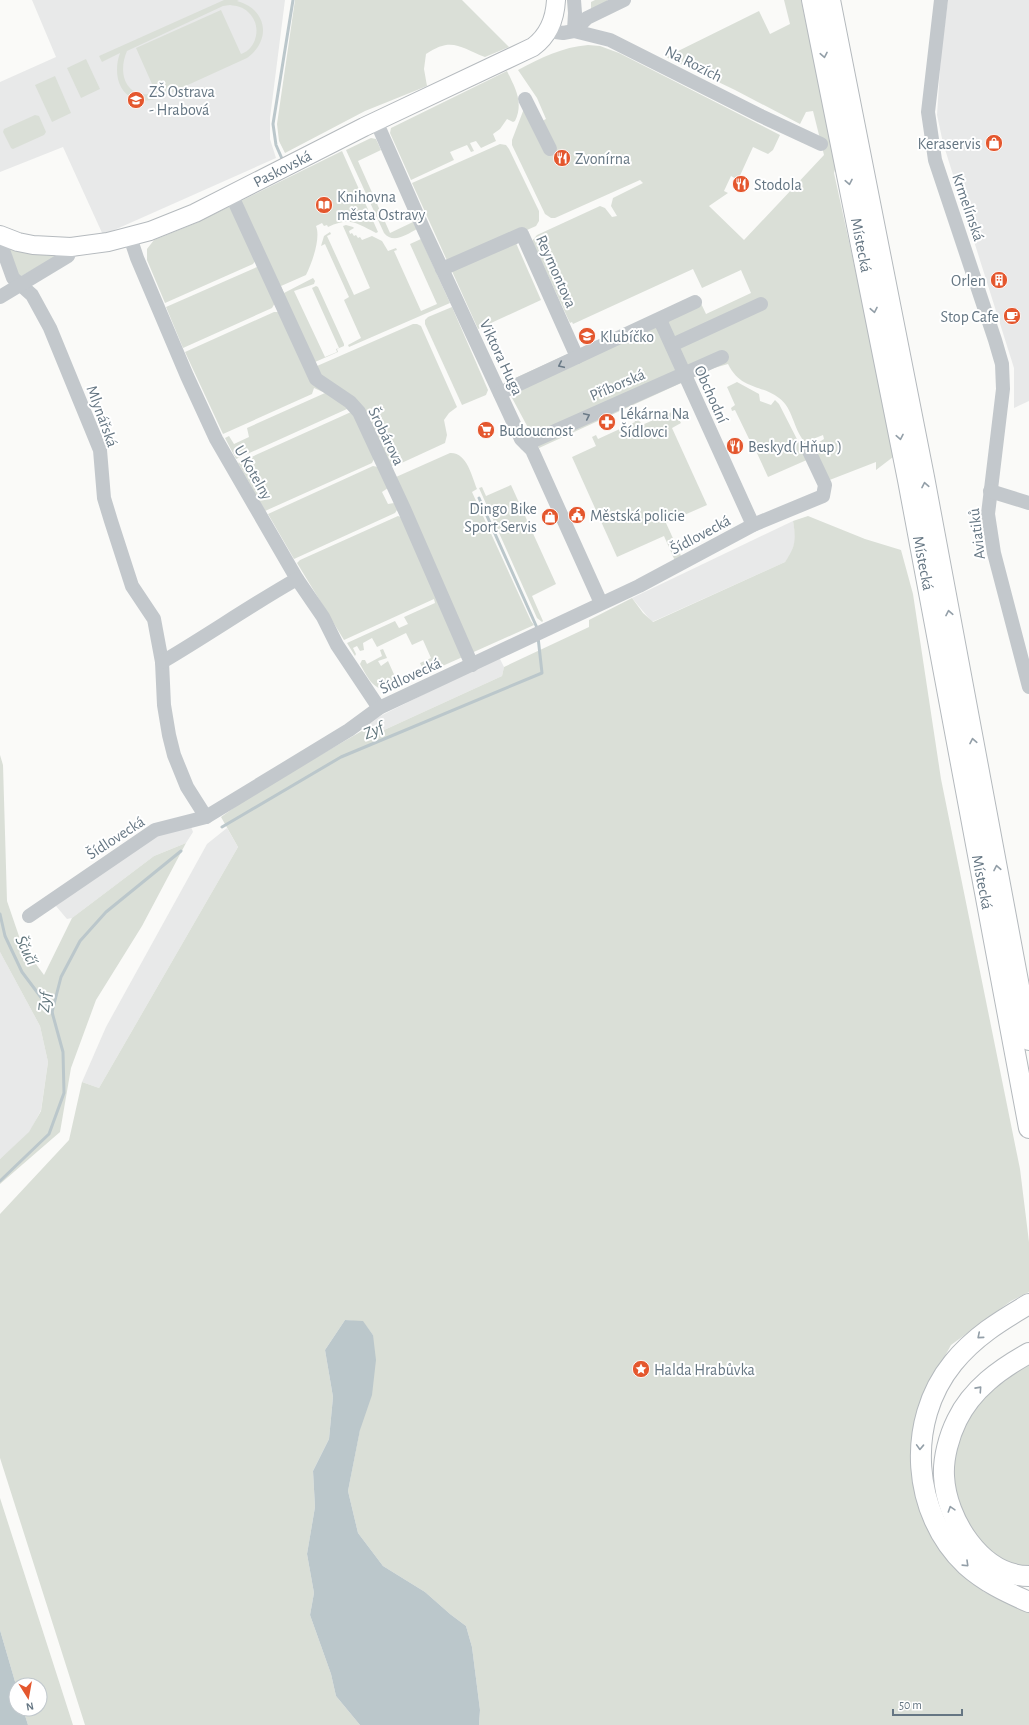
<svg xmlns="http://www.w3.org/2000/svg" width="1029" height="1725" font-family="'Alegreya Sans',sans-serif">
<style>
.built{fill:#e8e9e9}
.green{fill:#dadfd7;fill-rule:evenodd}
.water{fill:#bbc7cb}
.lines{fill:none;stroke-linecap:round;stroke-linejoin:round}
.stream{stroke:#bbc7cb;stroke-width:3}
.major-casing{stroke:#b5babe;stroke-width:20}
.highway-casing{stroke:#b4b9bd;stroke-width:22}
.minor{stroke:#c3c8cc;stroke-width:14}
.major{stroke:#fff;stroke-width:18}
.highway{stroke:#fff;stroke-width:20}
.oneway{stroke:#939fa8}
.oneway2{stroke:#6a7a87}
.labels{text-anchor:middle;stroke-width:4;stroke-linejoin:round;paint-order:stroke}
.street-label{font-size:16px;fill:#657683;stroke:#fff}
.poi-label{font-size:16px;fill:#657683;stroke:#fff;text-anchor:start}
.water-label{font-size:17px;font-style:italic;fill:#60757c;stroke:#fff}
</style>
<rect width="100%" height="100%" fill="#fafaf8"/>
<g class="built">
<path d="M32,0H285L270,118V139L276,158L103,235L63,147L0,172V82L56,57Z"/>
<path d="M948,0H1029V401L1014,408V368L943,143L937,115L941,53Z"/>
<path d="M793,521L796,539L791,554L785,562L652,622L632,598Z"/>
<path d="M499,657L504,667L502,676L371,736L366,723Z"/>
<path d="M190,824L193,832L186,843L154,856L72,918L67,919L56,906L140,842Z"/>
<path d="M227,828L238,847L99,1088L82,1082L106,1027L207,844Z"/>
<path d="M0,952L40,1026L48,1062L41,1110L30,1132L0,1159Z"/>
</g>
<g class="green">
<path d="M224,0H239L237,1C267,9 272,40 247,58L157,99C150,100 142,102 135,99C116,92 114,69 120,53L102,62L99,56ZM230,5C237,6 243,7 248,12C262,24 258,48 241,54L221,10L136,48L156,93C126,100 117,74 127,51L223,6Z"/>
<path d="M295,0H462L509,47L485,57C461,48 452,36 426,54L424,69L427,86L365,111L285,153L279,141L277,124Z"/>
<path d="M595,0H607L608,2L591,10V2Z"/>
<path d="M784,0H801L836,166L834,173L869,333L893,457L876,470V462L827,481L813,446L824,439L823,435L808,441H804C793,428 793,408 779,398C760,384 741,390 728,364L714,368L539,448L504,383L697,295L706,314L751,293L741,270L702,288L693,269L573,324L572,322L570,323L532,241L537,235L600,206L605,208L612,217L617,216L611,206L613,198L643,183L640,180L555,218H551L545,214L512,145V140L525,106L540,122L546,119L537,98L518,70C541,58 562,47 588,45V46V45L600,46L619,53L780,135L773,150L768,154L753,147L738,180L731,176L724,191L728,193L709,206L744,240L824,155L813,111L806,112L800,124L735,90L666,57L759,11L770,34L790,24Z"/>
<path d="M86,59L100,89L81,98L67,68Z"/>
<path d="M507,71C515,88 524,102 515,121L513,122L507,119L500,129L493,134L496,141L481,148L476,141L470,143L474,151L471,152L467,145L450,152L454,160L411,180L390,133L391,128Z"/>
<path d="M55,76L71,113L52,122L35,85Z"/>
<path d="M35,115L39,116L46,132L44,135L13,149L11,148L3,132L4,129Z"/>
<path d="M371,138L376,139L381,150L358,161L390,233L413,222L417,229C406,235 393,244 384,233L346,150Z"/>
<path d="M500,144L506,145L509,149L539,211V221L536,226L449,265L412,183Z"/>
<path d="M342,151L378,232L376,233C356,223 350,217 328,227L327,225L324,226L322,223L316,226C321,238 312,263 306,275L281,286L284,293L313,278L315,281L314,284L294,291L325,357L337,352L336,349L339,348L312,288L316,286L318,287L344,344V346L337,349L338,352L315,362L317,366L413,324H417L421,326L457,407L449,413L444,420L447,435L445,443L395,466H391L396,477L450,453C467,452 472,477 477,489L472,492L531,621L534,625L389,690C373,691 367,676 360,664L362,660H365L367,664L382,656L380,650L383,649L387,658L378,661L381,666L388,661L397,681L423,669L420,663L431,658L423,640L412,645L406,633L377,647L372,638L363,643L364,650L360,651L357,646L353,648L356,654L355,656L347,643L395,621L399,628L408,624L404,617L435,603L434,599L344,640L297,563L300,560L398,516L401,517L397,510L395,513L294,559L268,514L373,466L378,467L374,459L372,463L265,511L238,463L351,412L347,409L236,459L225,438L229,436L234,444L249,437L247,428L325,393L314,388L312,394L223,434L185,352L274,312H278L275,303L272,308L183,348L166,307L257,267L255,261L253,264L165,303L147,260V249L154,240L196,223ZM388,488L394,503L388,504L382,492Z"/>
<path d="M346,225L353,227L354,228L349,231L350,234L352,233L354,236L356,235L358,238L360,237L362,240L372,236L382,241L388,251L396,248L397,250L394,251L421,311L437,304L410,244L421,239L450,303L349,347L348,345L361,338L344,300L349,297L325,244L321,246L324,236L330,232L331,234L327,236L354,295L370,288L343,226Z"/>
<path d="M516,243L541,300L478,329L451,269Z"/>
<path d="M10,248L53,253L57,256L18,278L9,254Z"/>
<path d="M452,307L488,390L486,395L462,405L425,324V320L428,317Z"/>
<path d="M737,382L759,394L760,401L771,405L775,400L779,404L801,447L808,456L809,459L768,477L756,451L751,453L749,450L757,444L755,441L751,443L735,410L732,411L731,408L735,405L727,387Z"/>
<path d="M674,411L681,423L672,428L707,505L666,523L682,558L675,561L664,536L617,557L572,457L596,446L592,437L596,435L598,439L635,422L633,418L637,416L642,425Z"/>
<path d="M511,485L556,584L532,596L543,621L542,622L537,618L479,488L482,487L486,496Z"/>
<path d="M808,516L865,539L901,550L913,594L941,779L1020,1169L1029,1242V1292L1011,1301L951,1345L926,1391L913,1437L954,1566L984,1592L1029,1611V1725H479L480,1710L472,1647L466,1626L450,1614L425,1592L383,1566L358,1533L348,1491L360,1429L373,1335L363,1322L345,1320L325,1350L333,1397L329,1439L313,1471L315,1507L307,1554L314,1593L310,1615L331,1674L336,1696L360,1725H85L0,1458V1214L69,1140L82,1082L99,1088L238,847L221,817L253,794L367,728L371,736L502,676L504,667L589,627V620L632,598L643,613L653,622L785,562C796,546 796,539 793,521Z"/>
<path d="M0,755L3,765L7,901L22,945L44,975L72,918L154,856L186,843L142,926L96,1000L71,1068L60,1132L0,1184V1159L29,1132L41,1111L48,1062L40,1026L0,952Z"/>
<path d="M1029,1353V1576H1024L961,1531L948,1446L991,1377Z"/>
<path d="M0,1498L73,1725H28L23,1709H40V1685H16L0,1630Z"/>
</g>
<g class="water">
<path d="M345,1320L363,1321L373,1335L376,1360L372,1395L360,1430L348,1491L358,1533L383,1566L425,1592L450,1614L466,1626L472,1647L480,1710L479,1725H360L336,1696L331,1674L310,1615L314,1593L307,1554L315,1507L313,1471L329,1439L333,1397L325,1350Z"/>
<path d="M0,1630L16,1685V1709H23L28,1725H0Z"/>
</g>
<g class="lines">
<g class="stream">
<path d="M283,161L276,145L273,124L293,0"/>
<path d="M479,498L538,630"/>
<path d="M222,827L341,757L542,673L538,637"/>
<path d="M0,914L5,936L22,972L52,1012"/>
<path d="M0,1181L49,1134L64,1093L63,1052L52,1012L61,977L80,941L106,912L181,851"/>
</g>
<defs>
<path id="major" d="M0,235L18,242L33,245L71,247L108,242L150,231L195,213L364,127L533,47C548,36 555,19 556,0"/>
<g id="highway">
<path d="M812,0L908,480L1029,1128"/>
<path d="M830,0L924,477L1029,1040"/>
<path d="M1029,1304C1000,1321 974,1337 953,1363C905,1422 912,1514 966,1565C985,1582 1006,1592 1029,1602"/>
<path d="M1029,1353C1000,1369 972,1389 957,1420C949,1436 943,1458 944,1476C946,1519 981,1576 1029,1576"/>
</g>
</defs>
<use href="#major" class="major-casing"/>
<use href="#highway" class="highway-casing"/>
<g class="minor">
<path d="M941,0L928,112L935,160L995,340L1002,364L1003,389L988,514L994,553L1029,687"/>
<path d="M548,31L563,33L574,31L610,40L761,116L821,144"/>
<path d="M574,31L587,18L624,0"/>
<path d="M574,31L575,13L574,0"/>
<path d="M525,99L550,149"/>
<path d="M376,121L424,230L521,439L532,450L601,603"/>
<path d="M231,194L316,379L350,402L359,412L405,511L472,665"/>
<path d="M4,237L3,250L13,278L32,295L50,328L100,450L104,498L111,521L132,586L154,619L162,662L164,705L169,735L174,755L187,787L206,817"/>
<path d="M130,237L137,258L187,376L216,439L297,579L323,617L337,645L379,708"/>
<path d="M442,269L522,234L577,357"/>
<path d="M0,297L68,256L71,247"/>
<path d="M660,320L753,525"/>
<path d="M672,345L761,304"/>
<path d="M500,393L695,302"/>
<path d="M526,444L722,357"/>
<path d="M990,491L1029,503"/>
<path d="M162,662C208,635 251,605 297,579"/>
<path d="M29,916L155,830L206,817L349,730L379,708L639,586L753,525L823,496L825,485L808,449"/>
</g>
<use href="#major" class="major"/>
<use href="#highway" class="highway"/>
</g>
<defs><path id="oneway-chevron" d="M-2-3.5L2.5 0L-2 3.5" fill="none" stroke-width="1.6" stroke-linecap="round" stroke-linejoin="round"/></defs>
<g class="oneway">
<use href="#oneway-chevron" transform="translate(824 55) rotate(79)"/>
<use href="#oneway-chevron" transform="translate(849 182) rotate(79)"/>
<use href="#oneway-chevron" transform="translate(874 310) rotate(79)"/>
<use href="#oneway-chevron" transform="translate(900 437) rotate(79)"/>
<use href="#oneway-chevron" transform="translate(925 485) rotate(-101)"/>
<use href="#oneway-chevron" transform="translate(949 613) rotate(-101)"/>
<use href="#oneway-chevron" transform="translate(973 741) rotate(-101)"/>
<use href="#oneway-chevron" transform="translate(997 868) rotate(-101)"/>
<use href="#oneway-chevron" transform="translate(980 1336) rotate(140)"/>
<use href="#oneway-chevron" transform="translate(979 1389) rotate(-48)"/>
<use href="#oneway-chevron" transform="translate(920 1447) rotate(92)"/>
<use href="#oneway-chevron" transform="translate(951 1509) rotate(-108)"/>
<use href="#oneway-chevron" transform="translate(966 1564) rotate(44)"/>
</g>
<g class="oneway2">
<use href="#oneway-chevron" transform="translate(561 365) rotate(155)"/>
<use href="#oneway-chevron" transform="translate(587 416) rotate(-25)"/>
</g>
<defs>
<symbol id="school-disc" viewBox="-11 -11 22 22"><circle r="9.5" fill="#e4572e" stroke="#fff"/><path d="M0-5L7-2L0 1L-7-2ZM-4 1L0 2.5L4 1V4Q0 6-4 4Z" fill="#fff"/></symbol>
<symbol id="shop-disc" viewBox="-11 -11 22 22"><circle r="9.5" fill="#e4572e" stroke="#fff"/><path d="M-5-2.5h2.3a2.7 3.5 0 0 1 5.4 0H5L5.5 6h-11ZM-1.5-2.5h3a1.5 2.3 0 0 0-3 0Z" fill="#fff"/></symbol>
<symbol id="restaurant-disc" viewBox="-11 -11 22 22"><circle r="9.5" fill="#e4572e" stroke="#fff"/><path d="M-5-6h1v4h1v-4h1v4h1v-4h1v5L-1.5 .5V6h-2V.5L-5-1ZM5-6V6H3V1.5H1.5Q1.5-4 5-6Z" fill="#fff"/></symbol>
<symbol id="library-disc" viewBox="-11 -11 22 22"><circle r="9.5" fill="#e4572e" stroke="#fff"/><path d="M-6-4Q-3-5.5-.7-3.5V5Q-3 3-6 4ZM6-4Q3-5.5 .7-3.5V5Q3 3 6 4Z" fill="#fff"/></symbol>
<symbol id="building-disc" viewBox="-11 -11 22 22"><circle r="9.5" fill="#e4572e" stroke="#fff"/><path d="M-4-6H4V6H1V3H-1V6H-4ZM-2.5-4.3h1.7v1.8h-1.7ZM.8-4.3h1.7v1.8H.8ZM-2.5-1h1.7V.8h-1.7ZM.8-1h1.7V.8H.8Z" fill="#fff"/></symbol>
<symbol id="cafe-disc" viewBox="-11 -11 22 22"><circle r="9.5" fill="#e4572e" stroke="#fff"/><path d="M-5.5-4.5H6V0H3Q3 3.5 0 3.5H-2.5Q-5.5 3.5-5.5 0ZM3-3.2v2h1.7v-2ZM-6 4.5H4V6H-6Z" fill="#fff"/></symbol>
<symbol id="pharmacy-disc" viewBox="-11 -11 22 22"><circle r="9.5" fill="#e4572e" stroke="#fff"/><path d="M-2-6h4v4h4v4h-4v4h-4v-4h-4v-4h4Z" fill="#fff"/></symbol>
<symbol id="supermarket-disc" viewBox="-11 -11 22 22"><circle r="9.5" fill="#e4572e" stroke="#fff"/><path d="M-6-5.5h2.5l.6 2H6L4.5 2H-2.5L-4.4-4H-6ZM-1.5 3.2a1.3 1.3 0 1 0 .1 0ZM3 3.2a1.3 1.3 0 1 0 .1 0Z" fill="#fff"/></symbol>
<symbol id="civic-disc" viewBox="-11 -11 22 22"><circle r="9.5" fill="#e4572e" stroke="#fff"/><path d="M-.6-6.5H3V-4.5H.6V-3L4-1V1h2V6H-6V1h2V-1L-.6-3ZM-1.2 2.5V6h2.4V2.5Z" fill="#fff"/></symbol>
<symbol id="sight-disc" viewBox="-11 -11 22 22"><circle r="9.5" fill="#e4572e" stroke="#fff"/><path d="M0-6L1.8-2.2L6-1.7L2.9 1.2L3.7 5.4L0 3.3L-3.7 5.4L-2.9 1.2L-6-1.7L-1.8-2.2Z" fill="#fff"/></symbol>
</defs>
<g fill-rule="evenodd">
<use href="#school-disc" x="126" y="90" width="20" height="20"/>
<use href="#shop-disc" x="984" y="133" width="20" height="20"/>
<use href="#restaurant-disc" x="552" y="148" width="20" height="20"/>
<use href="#restaurant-disc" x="731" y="174" width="20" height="20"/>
<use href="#library-disc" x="314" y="195" width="20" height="20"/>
<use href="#building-disc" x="989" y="270" width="20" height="20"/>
<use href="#cafe-disc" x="1002" y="306" width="20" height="20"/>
<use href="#school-disc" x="577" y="326" width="20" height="20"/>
<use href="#pharmacy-disc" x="597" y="412" width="20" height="20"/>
<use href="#supermarket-disc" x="476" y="420" width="20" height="20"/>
<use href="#restaurant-disc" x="725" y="436" width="20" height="20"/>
<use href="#civic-disc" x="567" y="505" width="20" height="20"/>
<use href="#shop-disc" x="540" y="507" width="20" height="20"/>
<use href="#sight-disc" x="631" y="1359" width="20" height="20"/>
</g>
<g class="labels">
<g class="street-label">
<text transform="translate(694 63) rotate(27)" y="6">Na Rozích</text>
<text transform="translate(282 168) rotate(-27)" y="6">Paskovská</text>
<text transform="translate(969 207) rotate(71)" y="6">Krmelínská</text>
<text transform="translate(862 245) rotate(79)" y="6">Místecká</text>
<text transform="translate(557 271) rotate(66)" y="6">Reymontova</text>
<text transform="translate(502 357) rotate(65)" y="6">Viktora Huga</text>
<text transform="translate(617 384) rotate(-23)" y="6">Příborská</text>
<text transform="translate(712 394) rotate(66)" y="6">Obchodní</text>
<text transform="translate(103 416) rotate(70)" y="6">Mlynářská</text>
<text transform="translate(387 436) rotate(64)" y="6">Šrobárova</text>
<text transform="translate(254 472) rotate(60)" y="6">U Kotelny</text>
<text transform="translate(700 534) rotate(-28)" y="6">Šídlovecká</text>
<text transform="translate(976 534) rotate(-97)" y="6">Aviatiků</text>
<text transform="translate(924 563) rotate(79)" y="6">Místecká</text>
<text transform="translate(410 675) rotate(-25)" y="6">Šídlovecká</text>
<text transform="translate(115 837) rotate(-33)" y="6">Šídlovecká</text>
<text transform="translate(983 882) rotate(79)" y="6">Místecká</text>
</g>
<g class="poi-label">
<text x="149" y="97">ZŠ Ostrava<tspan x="149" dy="18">- Hrabová</tspan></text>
<text x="981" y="149" text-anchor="end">Keraservis</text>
<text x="575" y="164">Zvonírna</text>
<text x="754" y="190">Stodola</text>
<text x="337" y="202">Knihovna<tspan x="337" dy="18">města Ostravy</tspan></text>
<text x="986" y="286" text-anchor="end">Orlen</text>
<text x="999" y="322" text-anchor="end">Stop Cafe</text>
<text x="600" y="342">Klubíčko</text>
<text x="620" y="419">Lékárna Na<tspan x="620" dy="18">Šídlovci</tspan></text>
<text x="499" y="436">Budoucnost</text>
<text x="748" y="452">Beskyd( Hňup )</text>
<text x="537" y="514" text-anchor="end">Dingo Bike<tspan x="537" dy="18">Sport Servis</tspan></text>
<text x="590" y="521">Městská policie</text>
<text x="654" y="1375">Halda Hrabůvka</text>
</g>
<g class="water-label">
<text transform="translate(373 730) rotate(-23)" y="6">Zyf</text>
<text transform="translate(27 950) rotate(64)" y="6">Ščučí</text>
<text transform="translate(44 1002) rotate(-83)" y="6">Zyf</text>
</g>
</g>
<g transform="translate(28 1697) rotate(169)"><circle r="19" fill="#ffffff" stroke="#c1c8cd"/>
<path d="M0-3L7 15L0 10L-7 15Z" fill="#e4572e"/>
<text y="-6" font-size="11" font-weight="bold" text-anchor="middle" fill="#657683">N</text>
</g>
<path d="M893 1709v6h69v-6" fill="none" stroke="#657683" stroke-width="2"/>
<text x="899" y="1709" font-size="12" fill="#657683" stroke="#ffffff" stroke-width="3" paint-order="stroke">50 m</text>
</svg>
